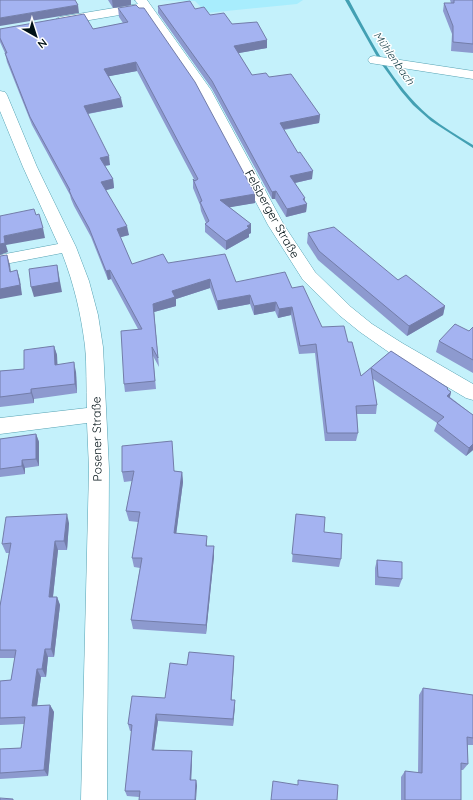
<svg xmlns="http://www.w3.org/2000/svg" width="473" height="800" font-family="Quicksand,sans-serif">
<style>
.built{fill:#a8edfd}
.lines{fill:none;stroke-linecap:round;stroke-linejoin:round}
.stream{fill:#43a0b3;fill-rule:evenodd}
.street-casing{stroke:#56a2b3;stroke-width:1}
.street{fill:#fff;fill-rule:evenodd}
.wall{fill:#8d9acf}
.shaded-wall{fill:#737da9}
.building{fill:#a4b3f1;stroke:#737da9}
.labels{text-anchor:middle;stroke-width:3;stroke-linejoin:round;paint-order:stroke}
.far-water-label{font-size:11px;font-style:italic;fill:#123c45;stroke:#fff}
.street-label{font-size:12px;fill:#001116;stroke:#fff}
</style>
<rect width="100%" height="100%" fill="#c4f1fb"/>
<path class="built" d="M157,0H303L297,4L207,13L195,1Z"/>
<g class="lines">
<path class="stream" d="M345,0H349C371,41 393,85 429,116C443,127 458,136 473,145V148L431,121L413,105L401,91L380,62Z"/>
<defs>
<g id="street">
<path d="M135,0H147L211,90L284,225L315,272L351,307L372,324L402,343L473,384V400L466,398L390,353L360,332L339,315L303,280L268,225L197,90L143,11L60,25L56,23L54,21L56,19L60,17L138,4Z"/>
<path d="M374,56L473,71V79L370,63L368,60L370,57Z"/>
<path d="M0,91L5,92L7,95L37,167L76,247L89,281L98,315L103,347L109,469L107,800H81L89,469L87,423L0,434V418L87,408C86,387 87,366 85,346C81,314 74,284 62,253L0,265V255L58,244L23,167L0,111Z"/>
</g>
</defs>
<use href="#street" class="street-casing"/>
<use href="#street" class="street"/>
</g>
<g class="wall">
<path d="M108,0H131V5L113,8Z"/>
<path d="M450,0H473V53L451,51L452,34L443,11L444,3H451Z"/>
<path d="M158,6L195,9L267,40V48L238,53L252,75L269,77L320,115L319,123L284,130L312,179L295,183L307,204L306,212L286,217L275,199H272L212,89L158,13Z"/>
<path d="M118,8L255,194V203L229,207L251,224V233L249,234V237L226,250L205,232V224L206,223L201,211L200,205L193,188V179L195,181L137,71L109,76L123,107L88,114L110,165L105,166L113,179L114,188L106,190L129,235L120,237L132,264L168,263L236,282L292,288L322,327L348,342L361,376L391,351L451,392L450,397L473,415V450L466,456L434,431L437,423L373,379L377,405L376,414H357L358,433L356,441H325L315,353L299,354L291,315L278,318L275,311L254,315L250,304L218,310L210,288L176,299V306L154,312L159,367L153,356L156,389L125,392L124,384L138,329L111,279L108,280L91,237L74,206L71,199L70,195L32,125L7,62L5,53L0,42V29H93L123,23L119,17Z"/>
<path d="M308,233L445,306L443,315L407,336L318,260L307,243Z"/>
<path d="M473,327V373L436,352L439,341L469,331Z"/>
<path d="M54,346L57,355V365L76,372L77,393L34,399V403L0,407V371L24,369Z"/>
<path d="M36,434L39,442V466L25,468V474L0,477V439Z"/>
<path d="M122,446L175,471L182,472L183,482L176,534L207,546H214V556L206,634L133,629L131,620L140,568L134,567L132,558L138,522L129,521L126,511L132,481L124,482L122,472Z"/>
<path d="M296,514L324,532L341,559L339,567L292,562Z"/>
<path d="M69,523L67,550H58L53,597H57L60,605L54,657H48L46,677H41L37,706L50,705L54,712L48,776L0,779V749L21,748L24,724L0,725V681L11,680L15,658H0V606L9,553H6L2,544Z"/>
<path d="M377,560L402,579L399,587L375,585V568Z"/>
<path d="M234,656L231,700H235L233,726L158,721L154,750L192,751V757L191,780H196L197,786L139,797L127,796L125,791L132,731H130L128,724L165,698L187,665Z"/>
<path d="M423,688L473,695V745H468V764L463,770H461V800H401V777L405,771L418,773L419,695Z"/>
</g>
<g class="shaded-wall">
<path d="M112,0H131V5L113,8Z"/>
<path d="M78,5L79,13L0,26V18Z"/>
<path d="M267,40V48L234,54V46Z"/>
<path d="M136,62L137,71L105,77L104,69Z"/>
<path d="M121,98L123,107L86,114L84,106Z"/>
<path d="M320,115L319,123L279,130L280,123Z"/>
<path d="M109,156L110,165L101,166L100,158Z"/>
<path d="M313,171L312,179L290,184V176Z"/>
<path d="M113,179L114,188L103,191L101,182Z"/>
<path d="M276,191L275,199H272V192Z"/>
<path d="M255,194V203L220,209V200Z"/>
<path d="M305,198L304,205L307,204L306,212L286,217L287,209L303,199Z"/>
<path d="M251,224V233L249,234V237L226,250V241Z"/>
<path d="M127,226L129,235L118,238L117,229Z"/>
<path d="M43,228L45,238L6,245L8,252L0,255V244L4,236Z"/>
<path d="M7,255L10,265L12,281L10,272Z"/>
<path d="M57,265L62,292L34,297L31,287Z"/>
<path d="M17,270L20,280L22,295L0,299V289Z"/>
<path d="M110,270L111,279L108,280L106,271Z"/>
<path d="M210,279V288L176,299V306L154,312L159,367L153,304L172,291Z"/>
<path d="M250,295V304L218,310L217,301Z"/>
<path d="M276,302L275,311L254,315V306Z"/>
<path d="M445,306L443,315L407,336L409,326Z"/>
<path d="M292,307L291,315L278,318L279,309Z"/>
<path d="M54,346L57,355L58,374L55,365Z"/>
<path d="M74,362L76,372L77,393L75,384Z"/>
<path d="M31,389L34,399V403L31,393Z"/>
<path d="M451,392L449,400L447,396Z"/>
<path d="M36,434L39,442V466L36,459Z"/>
<path d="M473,444V450L466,456L469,448Z"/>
<path d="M22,460L25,468V474L22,466Z"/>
<path d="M182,472L183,482L175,543L174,533Z"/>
<path d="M67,514L69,523L67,550L64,541Z"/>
<path d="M207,536V545L206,555V546Z"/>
<path d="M55,541L58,550L52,605L49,597Z"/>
<path d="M214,546V556L206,634V625Z"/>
<path d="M57,597L60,605L54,657L51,649Z"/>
<path d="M45,649L48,657L46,677L42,669Z"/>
<path d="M234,656V663L231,707V700Z"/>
<path d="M37,669L41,677L36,713L32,706Z"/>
<path d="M235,700V707L233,726V719Z"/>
<path d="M50,705L54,712L48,776L44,770Z"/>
<path d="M156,714L158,721L153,756L152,750Z"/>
<path d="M192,751V757L191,786L190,780Z"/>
<path d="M196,780L197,786L196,800H195Z"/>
</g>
<g class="building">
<path d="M0,0H75L78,5L0,18Z"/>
<path d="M454,0H473V44L453,42V26L444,3H454Z"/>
<path d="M190,1L195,9L204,7L210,15L224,13L232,24L257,22L267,40L234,46L252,75L266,73L269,77L291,74L320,115L280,123L298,153L300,152L313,171L290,176L305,198L303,199L307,204L287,209L276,191L272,192L212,81L158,6Z"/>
<path d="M136,5L139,8H144L195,82L255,194L220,200L251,224L247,226L249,228L226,241L205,224L209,221L200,202L202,201L193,179L195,181L198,179L136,62L104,69L121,98L84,106L109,156L100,158L113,179L101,182L127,226L117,229L132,264L163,254L168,263L225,254L236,282L285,272L292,288L303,286L322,327L344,326L348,342H352L361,376L391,351L448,388L447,389L451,392L447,396L473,415V444L469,448L437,423L444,417L371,368L377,405L356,406L358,433H327L316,344L300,346L292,307L279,309L276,302L254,306L250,295L217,301L210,279L172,291L175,297L153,304L158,358L152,347L155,381L124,384L121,331L142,329L110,270L106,271L89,228L72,197L69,190H70L30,117L5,53H7L0,38V29L84,14L93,29L128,22L118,8Z"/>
<path d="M34,209L36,215L39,214L43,228L4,236L5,243L0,244V216Z"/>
<path d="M334,227L398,280L406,275L445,306L409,326L319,251L308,233Z"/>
<path d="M7,255L10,272L17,270L20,285L0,289V256Z"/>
<path d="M57,265L59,282L31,287L29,269Z"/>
<path d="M455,324L469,331L473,327V360L439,341Z"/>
<path d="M54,346L55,365L74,362L75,384L31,389V393L0,397V371L24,369V350Z"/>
<path d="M36,434V459L22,460V466L0,469V439Z"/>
<path d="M172,441L174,471L182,472L174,533L207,536L206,546H214L206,625L131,620L142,558H132L140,512L126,511L134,471L122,472V446Z"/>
<path d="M67,514L64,541H55L49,597H57L51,649H45L42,669H37L32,706L50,705L44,770L0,773V749L21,748L25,717L0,718V681L11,680L16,650H0V606L11,543L2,544L6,517Z"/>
<path d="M296,514L325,517L324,532L342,534L341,559L292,554Z"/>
<path d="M377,560L402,562V579L378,577Z"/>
<path d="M189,652L234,656L231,700H235L233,719L156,714L152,750L192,751L190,780H196L195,800H139L140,791H125L132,725L128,724L132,696L165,698L170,663L187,665Z"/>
<path d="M423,688L473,695V738L467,737L468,764L461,763V800H405V771L422,773Z"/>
<path d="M298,780L338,785L337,800H271L273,781L298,785Z"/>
<path d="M0,798L13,799V800H0Z"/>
</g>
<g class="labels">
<g class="far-water-label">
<text transform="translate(394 58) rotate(55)" y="4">Mühlenbach</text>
</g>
<g class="street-label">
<text transform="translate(272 214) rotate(61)" y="4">Felsberger Straße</text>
<text transform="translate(97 439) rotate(-91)" y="4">Posener Straße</text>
</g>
</g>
<g transform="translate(36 36) rotate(141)" stroke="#ffffff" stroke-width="3" paint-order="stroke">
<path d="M0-3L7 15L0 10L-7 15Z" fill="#001116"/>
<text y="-6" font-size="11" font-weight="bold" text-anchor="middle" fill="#001116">N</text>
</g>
</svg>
